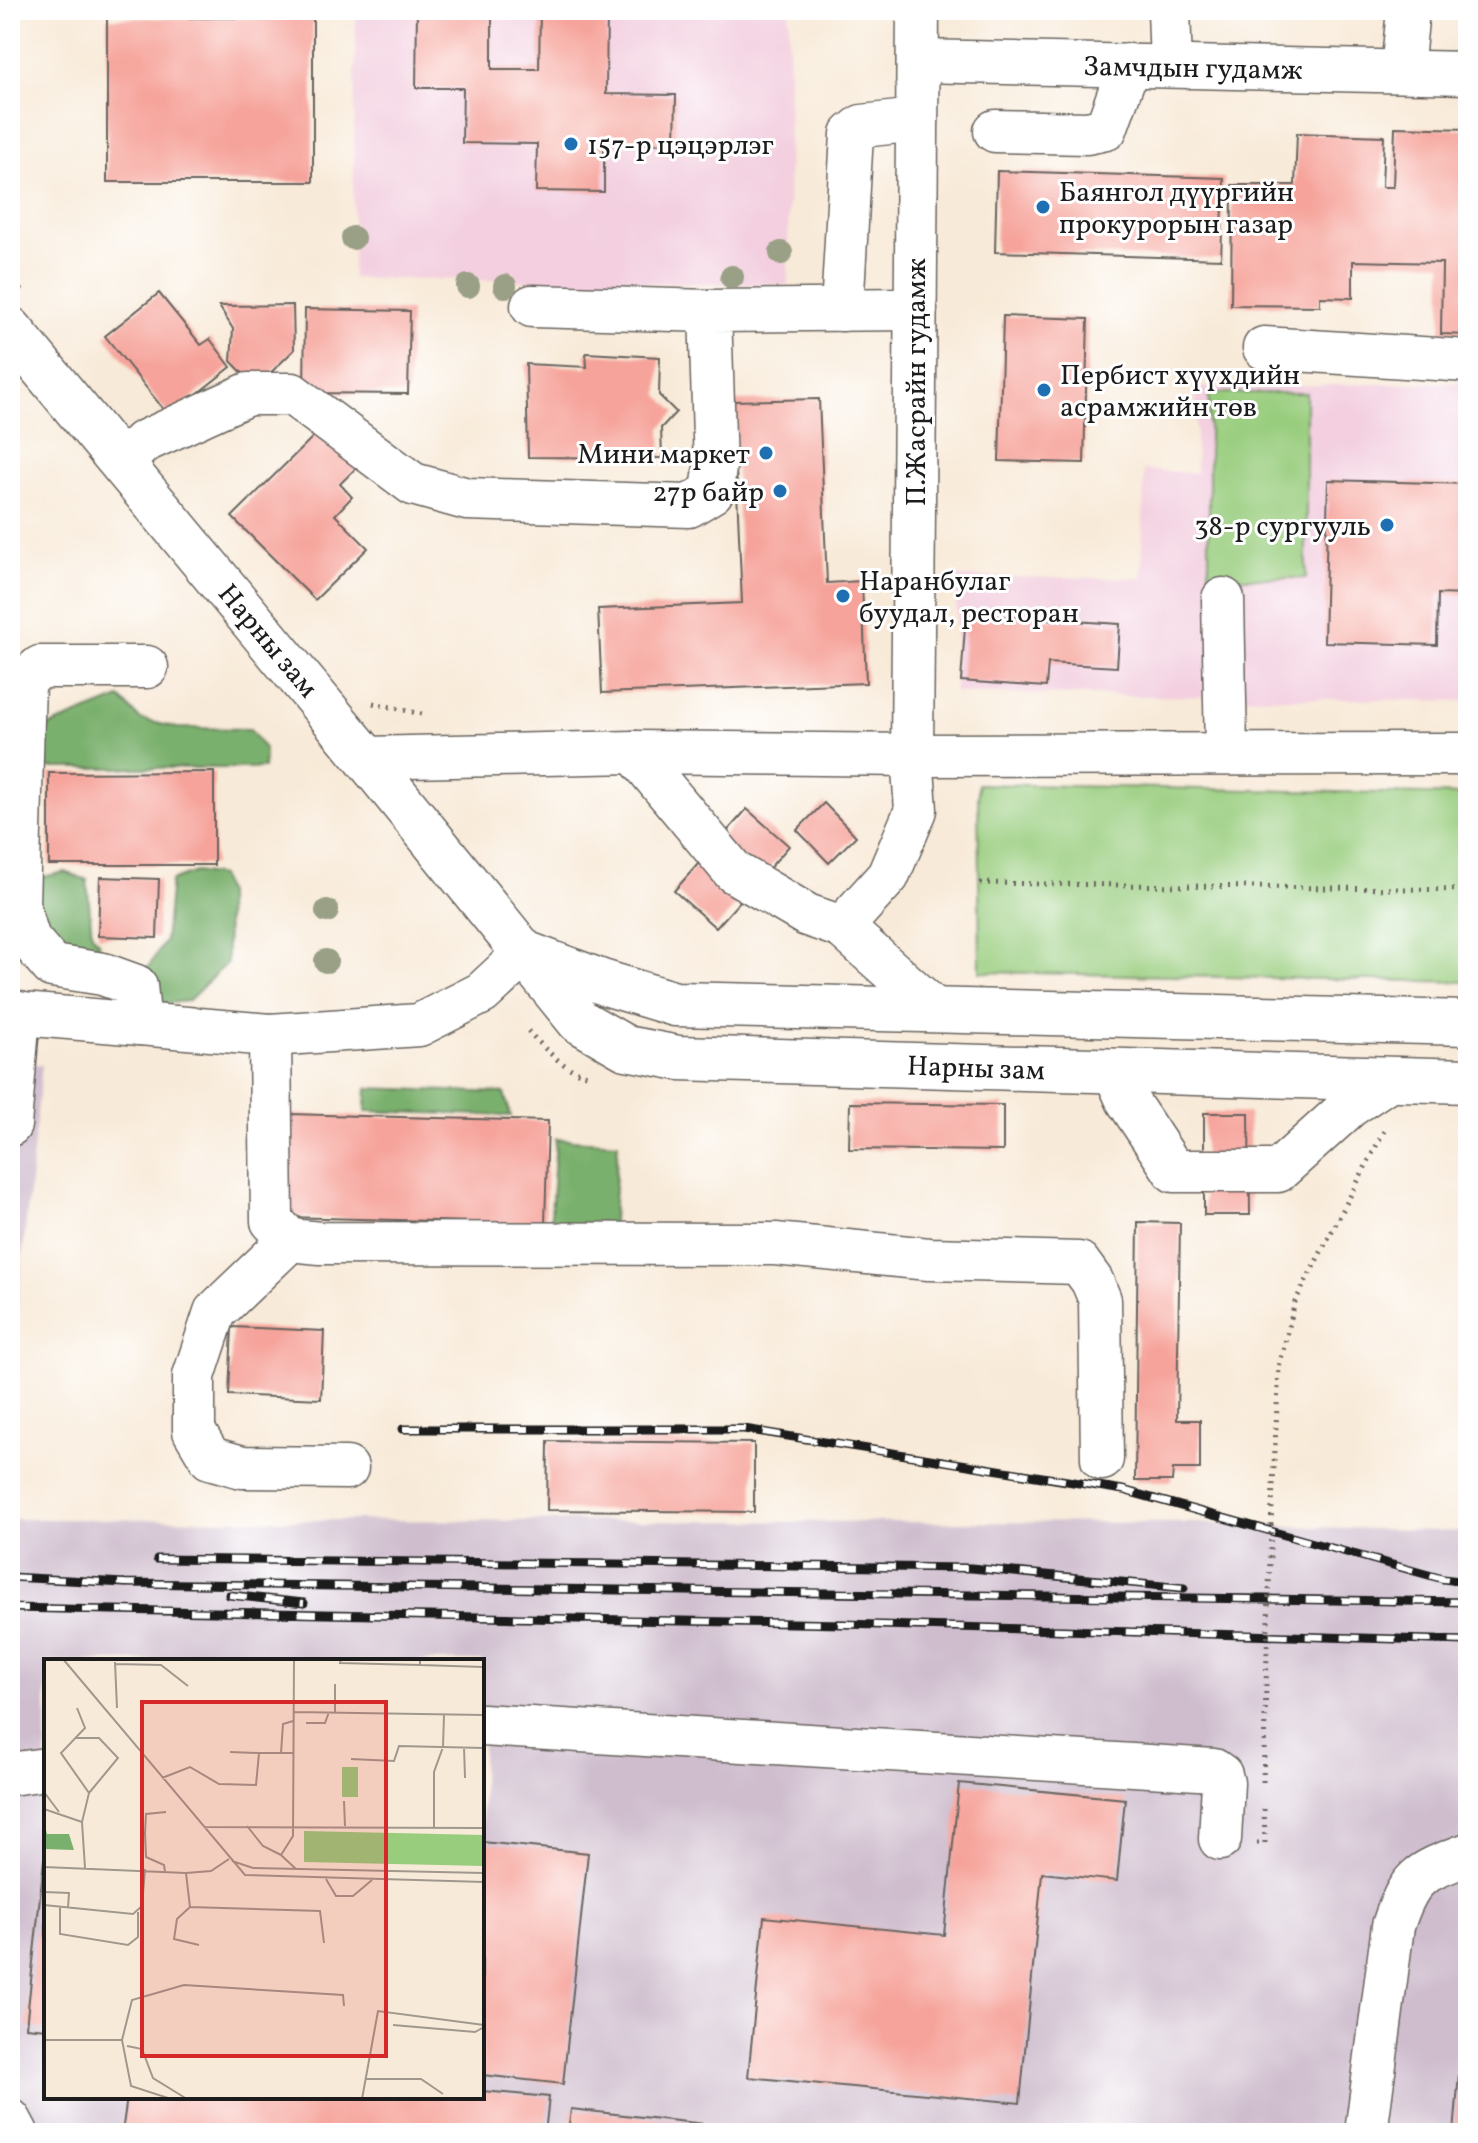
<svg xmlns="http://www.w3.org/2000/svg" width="1478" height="2143" font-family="Vollkorn,serif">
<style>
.built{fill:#f3cfdf}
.industrial{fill:#cfbdce;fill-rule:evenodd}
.green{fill:#99cd7e;stroke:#5a744d;stroke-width:2}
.forest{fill:#7ab06d;stroke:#4b6644;stroke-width:2}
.building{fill:#f6a49b}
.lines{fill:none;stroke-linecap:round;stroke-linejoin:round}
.minor-casing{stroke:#69645e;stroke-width:45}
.major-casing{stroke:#69645e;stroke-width:47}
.path{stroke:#69645e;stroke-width:5;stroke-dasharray:2 6;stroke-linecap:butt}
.minor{stroke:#fff;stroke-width:42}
.major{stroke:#fff;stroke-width:44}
.rail-casing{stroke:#1c1c1c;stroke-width:9}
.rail{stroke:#fff;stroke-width:6;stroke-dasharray:18;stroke-linecap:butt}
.path-bridge{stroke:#69645e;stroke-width:5;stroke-dasharray:2 6;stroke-linecap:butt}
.tree{fill:#9aa086}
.poi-dot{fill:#1f6fb2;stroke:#fff;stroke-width:3}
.labels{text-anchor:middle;stroke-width:6;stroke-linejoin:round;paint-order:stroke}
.street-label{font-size:28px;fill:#1c1c1c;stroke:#fff}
.poi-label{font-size:28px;fill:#1c1c1c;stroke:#fff;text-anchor:start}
.inset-road{fill:none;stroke:#a0988d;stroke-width:2}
.view{fill:#d62828;fill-opacity:0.15;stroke:#d62828;stroke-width:4}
.inset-edge{fill:none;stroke:#1c1c1c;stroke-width:4}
</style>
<rect width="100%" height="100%" fill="#fff"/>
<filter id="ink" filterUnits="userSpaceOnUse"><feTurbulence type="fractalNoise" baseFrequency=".0125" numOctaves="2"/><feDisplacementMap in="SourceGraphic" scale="16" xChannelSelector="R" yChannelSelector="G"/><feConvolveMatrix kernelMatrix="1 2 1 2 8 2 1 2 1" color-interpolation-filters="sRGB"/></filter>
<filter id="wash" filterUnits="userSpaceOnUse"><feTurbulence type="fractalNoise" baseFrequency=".006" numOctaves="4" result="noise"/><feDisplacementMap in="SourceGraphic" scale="32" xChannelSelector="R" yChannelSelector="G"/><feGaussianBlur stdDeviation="1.8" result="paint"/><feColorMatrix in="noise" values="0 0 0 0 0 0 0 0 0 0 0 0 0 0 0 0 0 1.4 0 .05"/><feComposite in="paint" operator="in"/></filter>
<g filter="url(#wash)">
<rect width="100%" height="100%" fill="#f8ead8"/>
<g class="built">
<path d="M356,10H789L788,285L352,278Z"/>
<path d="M1468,382V701L955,693L957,577L1142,578L1144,470L1196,473V388Z"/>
</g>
<g class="industrial">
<path d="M10,1062L42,1065L10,1376Z"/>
<path d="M10,1519L1194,1523L1468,1532V2133H10ZM46,1661H482V2097H46Z"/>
</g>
<g class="green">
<rect x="1209" y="393" width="97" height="185"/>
<path d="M978,784L1468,795V982L980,972Z"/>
</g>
<g class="forest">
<path d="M120,698L140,719L177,728L250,729L265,750L264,768H34L37,731Z"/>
<path d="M65,872L87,880L92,934L98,941L101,953L90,962L38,933V878Z"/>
<path d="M195,872L220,876L226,894L227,963L188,1001L151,1005L142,977L165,941L171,881Z"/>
<path d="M367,1088L504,1093L511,1116L366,1111Z"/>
<path d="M556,1139L618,1143L612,1234L550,1230Z"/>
</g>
<g id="blocks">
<g class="building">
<path d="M417,10H492V69H539L540,10H607L606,94L676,95L675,144L604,143V192L536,191L537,144L462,143L463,88H416Z"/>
<path d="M1212,10H1263V16L1212,13Z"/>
<rect x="107" y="18" width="206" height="164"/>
<path d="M1395,127L1468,129V335L1441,334L1442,263L1353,261V298L1320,297V306L1231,305L1232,185H1295L1297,133L1384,136L1382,187H1393Z"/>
<path d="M997,171L1224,178L1221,259L995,252Z"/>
<path d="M159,293L201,345L210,339L231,367L169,416L105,336Z"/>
<path d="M293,305L294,350L256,387L231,361L233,329L219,306Z"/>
<path d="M305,309L410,311L408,394L304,393Z"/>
<path d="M1003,316L1088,319L1084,463L999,461Z"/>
<path d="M586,353L660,357L659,395L676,412L661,428L662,458L528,457L526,364L587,367Z"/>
<path d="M819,399L827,583L862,581L866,683L602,693L598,609L742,603L733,401Z"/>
<path d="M324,426L361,463L340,484L352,497L335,515L368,548L315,600L232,517Z"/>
<path d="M1328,480L1468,484V595L1438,594L1437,645L1324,642Z"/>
<path d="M966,614L1120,624L1117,667L1048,663L1046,687L961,681Z"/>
<path d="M214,772V865H49V773Z"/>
<path d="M824,803L856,836L829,863L797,830Z"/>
<path d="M747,809L789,846L716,928L674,891Z"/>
<path d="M100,877L159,879L157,938L98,936Z"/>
<path d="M850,1103L1003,1105V1151L849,1149Z"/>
<path d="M1204,1113H1249L1250,1215H1204Z"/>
<path d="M289,1114L548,1121L545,1224L287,1217Z"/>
<path d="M1138,1222L1180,1223L1177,1420H1200V1469H1173L1172,1481H1135Z"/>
<path d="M232,1327L324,1331L321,1399L229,1395Z"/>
<path d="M548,1441L754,1443V1512L547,1510Z"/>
<path d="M959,1783L1125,1799L1117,1881L1042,1873L1020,2103L748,2077L764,1917L944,1935Z"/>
<path d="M482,1842L588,1853L563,2084L482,2075Z"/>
<path d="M44,1860H46V2029L26,2027Z"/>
<path d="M1461,2050H1468V2133H1454Z"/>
<path d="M482,2091L549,2097L545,2133H122L127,2097H482Z"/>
<path d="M571,2109L766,2131V2133H568Z"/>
</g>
</g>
</g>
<g filter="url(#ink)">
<use href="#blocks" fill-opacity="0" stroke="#69645e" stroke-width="2"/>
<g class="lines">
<defs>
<g id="minor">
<path d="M918,10L912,755L916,810L888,876L842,927L934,1009"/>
<path d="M1169,10L1171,66"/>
<path d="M918,61L1468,73"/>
<path d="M1402,71L1408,10"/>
<path d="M995,131L1087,133L1106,129L1129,65"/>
<path d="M532,306L710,311"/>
<path d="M842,310L852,134L862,126L917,120"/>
<path d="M1264,348L1468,361"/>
<path d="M122,463L143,442L248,394H292L413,484L467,499L689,506L712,492L715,468L710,311L916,309"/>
<path d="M1223,599L1226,752"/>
<path d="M634,752L734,872L807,915L842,927"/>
<path d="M366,758L634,752L912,755L1468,754"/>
<path d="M10,1013L270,1035L419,1025L482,993L525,953"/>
<path d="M140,1024L136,986L103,974L52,966L29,939L18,905L24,681L40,667H147"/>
<path d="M270,1035L272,1221L290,1240L320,1243L775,1244L929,1259L1079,1263L1092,1281L1100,1300L1102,1459"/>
<path d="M1115,1073L1127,1100L1174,1171H1278L1350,1106L1389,1080"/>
<path d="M10,1125L19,1013"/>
<path d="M290,1240L215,1312L194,1376V1431L210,1458L242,1467L347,1468"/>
<path d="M482,1725L1214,1770L1221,1775L1223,1783L1220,1839"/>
<path d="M10,1774L46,1769"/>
<path d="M10,2120L17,2133"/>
<path d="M1366,2133L1393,1926C1410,1874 1419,1873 1468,1854"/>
</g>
<g id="major">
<path d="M10,329L366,758L579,1021L626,1048L679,1058L1468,1081"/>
<path d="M525,953L602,982L675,1004L1468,1023"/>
</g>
</defs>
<use href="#minor" class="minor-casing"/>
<use href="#major" class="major-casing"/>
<g class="path">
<path d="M10,277L22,292"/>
<path d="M373,703L426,715"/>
<path d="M980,883L1468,890"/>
<path d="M528,1031C544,1048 565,1071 588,1075"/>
<path d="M1271,1525L1279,1367L1295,1302L1384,1131"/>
<path d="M1257,1843H1265L1264,1806"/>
</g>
<use href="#minor" class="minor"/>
<use href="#major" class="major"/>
<defs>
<g id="rail">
<path d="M403,1429H744L1123,1490L1443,1579L1468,1582"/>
<path d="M157,1559L971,1568L1184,1588"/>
<path d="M10,1577L125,1583L1468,1602"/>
<path d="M229,1595L304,1603"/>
<path d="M10,1608L843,1624L1468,1641"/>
</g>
</defs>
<use href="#rail" class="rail-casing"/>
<use href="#rail" class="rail"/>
<path class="path-bridge" d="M1263,1782L1271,1525"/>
</g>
<g class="tree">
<circle cx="353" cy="238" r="12"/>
<circle cx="781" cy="253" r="12"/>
<circle cx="732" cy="277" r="12"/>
<circle cx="468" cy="286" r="12"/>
<circle cx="505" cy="286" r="12"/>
<circle cx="327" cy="911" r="12"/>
<circle cx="326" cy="961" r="12"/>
</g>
</g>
<g class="poi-dot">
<circle cx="571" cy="144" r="8"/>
<circle cx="1043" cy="207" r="8"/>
<circle cx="1044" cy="390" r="8"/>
<circle cx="766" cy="453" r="8"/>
<circle cx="780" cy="491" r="8"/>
<circle cx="1387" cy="525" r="8"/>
<circle cx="843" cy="596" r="8"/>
</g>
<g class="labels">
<g class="street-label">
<text transform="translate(1193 67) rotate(1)" y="10">Замчдын гудамж</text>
<text transform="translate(915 382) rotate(-90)" y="10">П.Жасрайн гудамж</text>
<text transform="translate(269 640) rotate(50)" y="10">Нарны зам</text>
<text transform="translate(976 1067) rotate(2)" y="10">Нарны зам</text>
</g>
<g class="poi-label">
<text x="587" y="154">157-р цэцэрлэг</text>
<text x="1059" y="201">Баянгол дүүргийн<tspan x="1059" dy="32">прокурорын газар</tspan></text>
<text x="1060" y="384">Пербист хүүхдийн<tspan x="1060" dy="32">асрамжийн төв</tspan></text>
<text x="750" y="463" text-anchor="end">Мини маркет</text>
<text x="764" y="501" text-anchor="end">27р байр</text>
<text x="1371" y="535" text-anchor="end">38-р сургууль</text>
<text x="859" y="590">Наранбулаг<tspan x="859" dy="32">буудал, ресторан</tspan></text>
</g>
</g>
<g transform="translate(44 1659)">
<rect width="440" height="440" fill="#f8ead8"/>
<path d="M298,108H314V138H298ZM260,172L440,176V207L260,203Z" fill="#99cd7e"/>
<path d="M0,163L3,175H25L30,191L0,190Z" fill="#7ab06d"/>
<path class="inset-road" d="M19,0L201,216L440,223M250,0L249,177L237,196L252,210M297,0L296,4L376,6M376,0V6L440,8M71,3L73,49M71,5L117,6L144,27M291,25V53M33,49L41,69L17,94L45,134L38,163L41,209M250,53L440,56M262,64H281L285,53M32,79H55L74,99L45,134M420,88L421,119M186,93L215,94M237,94L239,65L249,62M307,100L350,102L355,87L440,89M118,119L146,108L175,125L212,126L215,94H249M0,133L15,153M300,142L301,167M0,150L38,163M203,167L219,187L237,196M160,168L440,169M390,168V113L399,88L400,56M188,202L209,209L440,214M0,208L142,214L167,212L185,200M121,212L120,206L102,198L101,174L102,155L122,153M142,214L146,248L276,252L280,284M282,220L292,237H309L328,221M0,233L25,234L24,249M0,246L89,255L98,247L101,210M16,248V275L84,286L94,278V253M146,248L133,260L130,280L155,286M349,366L431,373L440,368M0,381H78L88,341L140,326L299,336L300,347M78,381L87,427L127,440M83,387L98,390L109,419L143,440M321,420H377L399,435M318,440L334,352L440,366"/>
<path class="view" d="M98,43H342V397H98Z"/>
<rect width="440" height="440" class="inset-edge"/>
</g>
<rect width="1478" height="2143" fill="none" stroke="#fff" stroke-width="40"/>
</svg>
